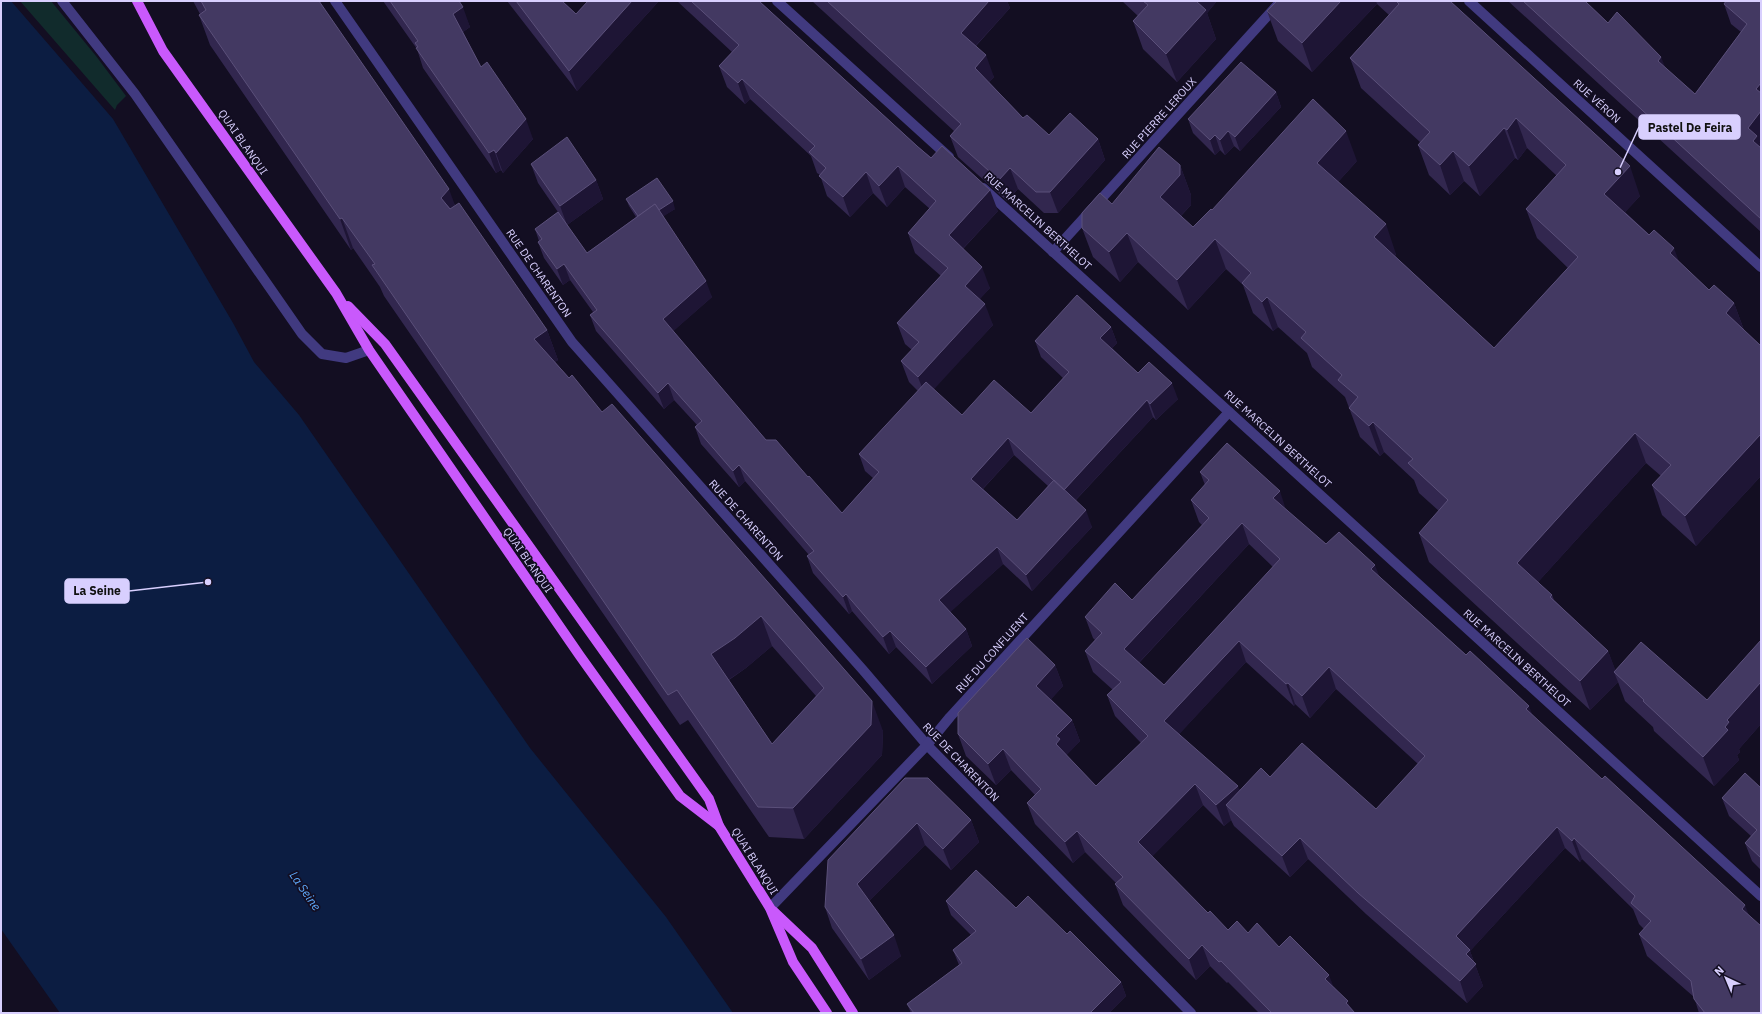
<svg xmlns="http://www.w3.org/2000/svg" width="1762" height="1014" font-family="'IBM Plex Sans',sans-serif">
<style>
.green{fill:#112b2c}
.water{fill:#0c1d42}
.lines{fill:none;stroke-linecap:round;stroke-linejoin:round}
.minor{stroke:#413a80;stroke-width:10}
.major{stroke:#c959fc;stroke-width:10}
.wall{fill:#32274f;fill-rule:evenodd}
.shaded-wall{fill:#1e1535}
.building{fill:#433962;stroke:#5b507a;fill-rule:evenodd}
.labels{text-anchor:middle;stroke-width:3.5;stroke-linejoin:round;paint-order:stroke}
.street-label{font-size:11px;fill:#d8cffe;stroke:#130e22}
.water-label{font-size:12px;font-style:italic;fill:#5faafc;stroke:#130e22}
.leader{fill:none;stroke:#d8cffe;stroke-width:1.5}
.callout-dot{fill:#d8cffe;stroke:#130e22;stroke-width:1.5}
.callout{fill:#d8cffe;stroke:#d8cffe;stroke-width:1.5}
.callout-label{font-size:12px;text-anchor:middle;font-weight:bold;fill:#111}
</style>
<rect width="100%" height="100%" fill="#130e22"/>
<path class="green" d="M20,1H51L96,56L126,96L117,105L115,110Z"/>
<path class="water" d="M1,1H11L113,119L233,323L254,362L299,415L530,748L666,917L733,1013H60L1,929Z"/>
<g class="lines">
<g class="minor">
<path d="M62,1L135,94L302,334L322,354L346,358L369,350"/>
<path d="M335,1L572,342L863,670L927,745L1191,1013"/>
<path d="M777,1L949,157"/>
<path d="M1469,1L1761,267"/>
<path d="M983,188L1761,896"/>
<path d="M1053,252L1281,1"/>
<path d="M770,908L927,745L950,717L1229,412"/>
</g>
<g class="major">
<path d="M137,1L163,51L336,293L369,350L580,656L680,796L719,826"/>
<path d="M348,306L385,344L709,799L719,826L770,908L793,962L827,1013"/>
<path d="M773,911L812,948L853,1013"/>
</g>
</g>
<g class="wall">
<path d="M193,1H319L455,205L547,330L558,360L555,362L569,378L602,412L883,731L882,755L804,839L769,837L688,720L680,725L384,296L380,287L353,248L351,250L210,45L199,15L200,14ZM772,646L816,696L772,744L729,680L746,668Z"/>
<path d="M383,1H459L470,27L463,32L481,67L533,139L503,173L501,170L496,173L423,68L417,49Z"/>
<path d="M507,1H562L576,14L588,1H659L577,91Z"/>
<path d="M677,1H759L917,146L998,211L963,249L990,288L979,299L993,325L933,389L962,415L1031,413L1063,378L1041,357L1035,341L1111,327L1117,343L1112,348L1138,373L1178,399L1156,420L1153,417L1076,500L1092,527L1032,591L1003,564L950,612L966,629L972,646L932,684L896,647L889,654L852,611L849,614L813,573L807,556L809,555L745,481L739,487L701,444L695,427L697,425L674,400L664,409L596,331L590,315L593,312L570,280L563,285L544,258L538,242L539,241L535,229L558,212L538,183L531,164L596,180L603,199L567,225L587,253L636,217L629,206L626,199L675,209L663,216L712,297L673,331L766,440L808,477L842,513L873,478L865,471L859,454L918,391L909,382L901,361L912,350L905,344L897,323L941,276L915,253L908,233L930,209L905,187L887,207L873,193L850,217L827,196L820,175L817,173L811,156L750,99L745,104L727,87L719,66L732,52ZM1014,455L1048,486L1017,520L983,489Z"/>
<path d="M812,1H1007L1010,8L976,46L994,77L989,82L1023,118L1049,135L1098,139L1105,160L1058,213H1044L1018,189L1007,201L958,157L950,136L954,131Z"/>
<path d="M1122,1H1217L1207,13L1216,39L1177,82L1143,49L1133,21L1138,16Z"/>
<path d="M1277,1H1450L1640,196L1625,212L1709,290L1734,303L1744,330L1761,346V476L1696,546L1662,515L1652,485L1661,476L1646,463L1538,582L1552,595L1554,600L1608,651L1615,670L1707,700L1761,640V724L1739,749L1740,752L1737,755L1739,760L1714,786L1654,731L1653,727L1625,701L1618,682L1590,710L1429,562L1419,533L1439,511L1419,493L1414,480L1384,452L1380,456L1360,437L1345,397L1312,367L1307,353L1278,327L1273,331L1253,313L1243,285L1226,269L1188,310L1138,262L1120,282L1093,257L1082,228L1112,204L1180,165L1191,195V205L1181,216L1193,227L1212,210L1357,161L1338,182L1396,254L1395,256L1494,348L1568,268L1537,238L1526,209L1557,176L1527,148L1518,160L1515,158L1480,196L1464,181L1450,195L1429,175L1418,145L1420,142L1361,88L1350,58L1389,15L1377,4L1312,72L1278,41L1267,11Z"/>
<path d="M1508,1H1585L1608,23L1665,68L1695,94L1741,32L1731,24L1724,4L1761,1V140L1759,142L1761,146V232Z"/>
<path d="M1276,92L1281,107L1240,151L1234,146L1225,155L1220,150L1215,155L1193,133L1188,119Z"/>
<path d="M1200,472L1286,510L1326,544L1379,576L1466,655L1532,715L1761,1013H1699L1694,997L1647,956L1639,934L1644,929L1639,924L1633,909L1582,859L1580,862L1565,848L1470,951L1483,986L1467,1003L1366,914L1308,859L1290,877L1234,826L1231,820L1224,826L1203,805L1152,856L1208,913L1228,930L1248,933L1279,947L1334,987L1350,1007L1355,1013H1259L1228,982L1227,983L1210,966L1196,980L1123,905L1115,884L1116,883L1085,852L1073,863L1035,824L1027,803L1035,795L1011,770L996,785L966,756L958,734L1055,665L1063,686L1051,699L1072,720L1080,741L1066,755L1096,786L1141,743L1115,716L1107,695L1113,690L1093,672L1085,651L1095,640L1093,638L1085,617L1132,600L1202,525L1199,522L1191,500L1205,485ZM1249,544L1273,567L1164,685L1139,663ZM1246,662L1294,706L1295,704L1310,718L1336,689L1418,764L1376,809L1270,777L1240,790L1179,734Z"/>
<path d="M905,778L971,820L979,842L951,870L925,845L869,901L901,956L869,980L832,928L825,907Z"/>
<path d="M1761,788V870L1752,861L1745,843L1751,836L1729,816L1722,798Z"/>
<path d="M946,901L1016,908L1067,934L1121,982L1126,996L1109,1013H911L907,1004L959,965L953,950L971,935L951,915Z"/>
</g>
<g class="shaded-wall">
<path d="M632,1H659L577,91L569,71Z"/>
<path d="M989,1H1007L1010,8L968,54L961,33Z"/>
<path d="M1190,1H1217L1207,13L1216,39L1177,82L1166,54Z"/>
<path d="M1341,1H1376L1377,4L1312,72L1302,43Z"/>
<path d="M463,7L470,27L460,34L453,14Z"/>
<path d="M986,55L994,77L982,89L975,68Z"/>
<path d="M1661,57L1669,76L1658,61Z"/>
<path d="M742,79L750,99L745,104L738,83Z"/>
<path d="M1761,83V104L1756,89Z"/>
<path d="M1276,92L1281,107L1240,151L1235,137Z"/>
<path d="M1761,111V140L1759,142L1761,146V160L1748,128Z"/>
<path d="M1516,118L1527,148L1518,160L1507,130Z"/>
<path d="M526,119L533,139L503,173L496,153Z"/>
<path d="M1504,128L1515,158L1480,196L1469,166Z"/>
<path d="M1228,131L1234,146L1225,155L1220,140Z"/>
<path d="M1346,131L1357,161L1328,193L1317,163Z"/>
<path d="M1215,135L1220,150L1215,155L1210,140Z"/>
<path d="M1098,139L1105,160L1058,213L1050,192Z"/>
<path d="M494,150L501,170L496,173L489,153Z"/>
<path d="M1453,151L1464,181L1450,195L1440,165Z"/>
<path d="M1180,165L1191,195V205L1171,226L1160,197Z"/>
<path d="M898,166L905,187L887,207L879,186Z"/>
<path d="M1630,166L1640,196L1615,223L1604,194Z"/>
<path d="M1010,168L1018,189L1007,201L999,180Z"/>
<path d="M866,172L873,193L850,217L843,197Z"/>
<path d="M596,180L603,199L567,225L560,206Z"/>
<path d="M449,189L460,219L441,198Z"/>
<path d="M990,190L998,211L956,256L949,235Z"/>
<path d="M673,201L675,209L644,229L641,221Z"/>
<path d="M342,218L353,248L351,250L340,219Z"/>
<path d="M1386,224L1396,254L1385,266L1374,237Z"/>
<path d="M1127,233L1138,262L1120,282L1109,252Z"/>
<path d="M1215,239L1226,269L1188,310L1177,280Z"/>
<path d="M1674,248L1685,278L1670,253Z"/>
<path d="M564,264L570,280L563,285L557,269Z"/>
<path d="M982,267L990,288L973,307L965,286Z"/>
<path d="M706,281L712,297L669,335L663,319Z"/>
<path d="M1267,297L1278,327L1273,331L1262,302Z"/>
<path d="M1734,303L1745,333L1726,313Z"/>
<path d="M985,304L993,325L926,398L918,377Z"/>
<path d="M1111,327L1117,343L1106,354L1100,338Z"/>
<path d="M547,330L558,360L545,369L534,339Z"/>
<path d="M668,383L674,400L664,409L658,393Z"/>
<path d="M1172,383L1178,399L1156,420L1150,404Z"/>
<path d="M1147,400L1153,417L1070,506L1064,490Z"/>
<path d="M1373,422L1384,452L1380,456L1369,426Z"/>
<path d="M1635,433L1646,463L1528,593L1517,563Z"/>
<path d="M1760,435L1761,437V476L1696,546L1685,516Z"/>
<path d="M1008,438L1014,455L977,495L971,479Z"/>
<path d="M739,465L745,481L739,487L733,471Z"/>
<path d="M1280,491L1287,513L1273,498Z"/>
<path d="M1086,510L1092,527L1032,591L1026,575Z"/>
<path d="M1242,523L1249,544L1132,670L1124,649Z"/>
<path d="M997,547L1003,564L945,617L939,600Z"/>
<path d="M1375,565L1383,586L1371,569Z"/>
<path d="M846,594L852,611L849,614L843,597Z"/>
<path d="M761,616L772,646L746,668L722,684L711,654Z"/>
<path d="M966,629L972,646L932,684L926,667Z"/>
<path d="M890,631L896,647L889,654L883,637Z"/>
<path d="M1239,641L1246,662L1172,742L1164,721Z"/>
<path d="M1608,651L1617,674L1614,672L1618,682L1590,710L1580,681Z"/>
<path d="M1055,665L1063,686L1044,707L1036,686Z"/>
<path d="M1329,667L1336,689L1310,718L1302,696Z"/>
<path d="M1761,682V724L1739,749L1740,752L1737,755L1739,760L1714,786L1703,757L1725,727L1727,720Z"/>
<path d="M1288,683L1295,704L1294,706L1286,684Z"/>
<path d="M872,701L883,731L882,755L804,839L793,808Z"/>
<path d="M1529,706L1537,727L1526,709Z"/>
<path d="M1072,720L1080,741L1066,756L1056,744V736Z"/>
<path d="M1003,749L1011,770L996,785L988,764Z"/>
<path d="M1195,784L1203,805L1146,863L1138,842Z"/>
<path d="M1238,786L1246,808L1226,805L1231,820L1224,826L1216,805Z"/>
<path d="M971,820L979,842L951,870L943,849Z"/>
<path d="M917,823L925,845L865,905L857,884Z"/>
<path d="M1557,827L1565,848L1470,951L1483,986L1467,1003L1460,981L1456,936Z"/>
<path d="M1077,831L1085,852L1073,863L1065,842Z"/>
<path d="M1300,838L1308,859L1290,877L1282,856Z"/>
<path d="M1574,838L1582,859L1580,862L1572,841Z"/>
<path d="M1745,905L1753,926L1742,909Z"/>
<path d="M894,935L901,956L869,980L861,959Z"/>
<path d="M1202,945L1210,966L1196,980L1189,959Z"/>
<path d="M1329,975L1337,996L1325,979Z"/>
<path d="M1121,982L1126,996L1109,1013H1090Z"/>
<path d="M1348,1001L1352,1013L1346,1003Z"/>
</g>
<g class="building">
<path d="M201,1H319L449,189L441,198L450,209L459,203L547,330L534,339L569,378L572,375L602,412L612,404L872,701L871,725L793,808L758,807L677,690L668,695L372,265L375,264L342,218L340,219L199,15L206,10ZM761,616L824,688L772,744L711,654L735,638Z"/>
<path d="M390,1H459L463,7L453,14L481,67L487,62L526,119L496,153L494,150L489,153L416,48L418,47L415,43L418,41Z"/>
<path d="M516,1H562L576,14L588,1H632L569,71Z"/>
<path d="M691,1H759L917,146L931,158L942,146L990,190L949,235L982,267L965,286L985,304L918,377L901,361L919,342L897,323L948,268L908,233L936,201L898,166L879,186L866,172L843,197L819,176L826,168L809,152L815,146L742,79L738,83L719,66L739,45Z"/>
<path d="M827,1H989L961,33L986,55L975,68L1023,118L1027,115L1049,135L1070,113L1098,139L1050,192H1036L1010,168L999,180L950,136L961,124Z"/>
<path d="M1143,1H1196L1206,10L1166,54L1133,21L1148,5Z"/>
<path d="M1277,1H1341L1302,43L1267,11Z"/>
<path d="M1396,1H1450L1630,166L1604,194L1649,235L1654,230L1674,248L1670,253L1709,290L1714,285L1734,303L1726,313L1761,346V436L1760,435L1685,516L1652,485L1671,465L1635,433L1517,563L1552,595L1550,597L1608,651L1580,681L1419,533L1448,500L1408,463L1413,459L1373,422L1369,426L1349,408L1358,397L1338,380L1342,375L1301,338L1306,332L1267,297L1262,302L1242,283L1251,273L1215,239L1177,280L1127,233L1109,252L1082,228V213L1100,193L1112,204L1159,147L1180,165V175L1160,197L1193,227L1211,209L1212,210L1313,99L1346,131L1317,163L1386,224L1374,237L1494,348L1578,257L1526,209L1566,165L1516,118L1507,130L1504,128L1469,166L1453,151L1440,165L1418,145L1430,132L1350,58L1399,4Z"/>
<path d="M1523,1H1585L1608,23L1617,12L1661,57L1658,61L1695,94L1747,24L1724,4L1726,1H1761V83L1756,89L1761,93V111L1748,128L1757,136L1753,141L1761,148V219Z"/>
<path d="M1241,62L1276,92L1235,137L1228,131L1220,140L1215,135L1210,140L1188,119Z"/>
<path d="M567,137L596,180L560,206L531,164Z"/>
<path d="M657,178L673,201L659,210L655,204L638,216L626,199Z"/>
<path d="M655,204L706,281L663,319L766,440H776L808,477L809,476L842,513L879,472L859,454L926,382L962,415L994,380L1031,413L1069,372L1035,341L1077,295L1111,327L1100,338L1138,373L1149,362L1172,383L1150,404L1147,400L1064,490L1008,438L971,479L1017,520L1054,480L1086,510L1026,575L997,547L939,600L966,629L926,667L890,631L883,637L846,594L843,597L807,556L814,551L739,465L733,471L695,427L702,421L668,383L658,393L590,315L597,310L564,264L557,269L538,242L542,239L535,229L558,212L587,253Z"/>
<path d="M1227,443L1280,491L1273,498L1326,544L1339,532L1375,565L1371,569L1466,655L1470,651L1529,706L1526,709L1602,779L1605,776L1745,905L1742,909L1761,926V1013H1705L1694,999L1691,981L1639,934L1651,921L1631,903L1635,896L1574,838L1572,841L1557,827L1456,936L1470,950L1466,954L1476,964L1460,981L1358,893L1300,838L1282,856L1226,805L1261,768L1270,777L1302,743L1376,809L1425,756L1329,667L1302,696L1288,683L1286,684L1239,641L1164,721L1238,786L1216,805L1195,784L1138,842L1208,913L1210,911L1228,930L1237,921L1248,933L1257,923L1279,947L1290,936L1329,975L1325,979L1348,1001L1346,1003L1355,1013H1272L1221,961L1219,962L1202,945L1189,959L1115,884L1123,877L1077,831L1065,842L1027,803L1041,789L1003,749L988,764L958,734V713L1027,638L1055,665L1036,686L1072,720L1056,736L1060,739L1056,744L1096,786L1148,736L1107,695L1121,682L1085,651L1102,633L1085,617L1115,583L1132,600L1209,518L1191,500L1209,480L1200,472ZM1242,523L1280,559L1164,685L1124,649Z"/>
<path d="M1761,640V682L1727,720L1729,722L1725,727L1728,730L1703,757L1643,701L1644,700L1614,672L1641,642L1707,700Z"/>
<path d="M1745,773L1761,788V858L1745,843L1757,830L1722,798Z"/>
<path d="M905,778H928L971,820L943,849L917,823L857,884L894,935L861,959L825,907L828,860Z"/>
<path d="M976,870L1016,908L1028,896L1067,934L1070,931L1121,982L1090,1013H914L907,1004L962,963L953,950L976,931L946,901Z"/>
</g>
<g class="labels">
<g class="street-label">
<text transform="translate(1597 101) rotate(42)" y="4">RUE VÉRON</text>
<text transform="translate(1159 118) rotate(-48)" y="4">RUE PIERRE LEROUX</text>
<text transform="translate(243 142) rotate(55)" y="4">QUAI BLANQUI</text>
<text transform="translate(1038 221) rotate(42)" y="4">RUE MARCELIN BERTHELOT</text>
<text transform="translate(539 273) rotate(55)" y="4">RUE DE CHARENTON</text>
<text transform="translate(1278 439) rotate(42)" y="4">RUE MARCELIN BERTHELOT</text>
<text transform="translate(746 520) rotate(48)" y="4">RUE DE CHARENTON</text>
<text transform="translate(528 560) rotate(55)" y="4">QUAI BLANQUI</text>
<text transform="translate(992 653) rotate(-48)" y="4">RUE DU CONFLUENT</text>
<text transform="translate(1517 658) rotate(42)" y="4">RUE MARCELIN BERTHELOT</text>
<text transform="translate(961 762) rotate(46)" y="4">RUE DE CHARENTON</text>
<text transform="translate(755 861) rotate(58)" y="4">QUAI BLANQUI</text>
</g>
<g class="water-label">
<text transform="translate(305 891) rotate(55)" y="4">La Seine</text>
</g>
</g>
<path class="leader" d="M1618 172L1639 127M208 582L129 591"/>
<g class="callout-dot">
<circle cx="1618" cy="172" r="4"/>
<circle cx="208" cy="582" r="4"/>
</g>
<g class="callout">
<rect x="1639" y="115" width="101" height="24" rx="4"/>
<rect x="65" y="579" width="64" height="24" rx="4"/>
</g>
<g class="callout-label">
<text x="1690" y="132">Pastel De Feira</text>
<text x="97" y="595">La Seine</text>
</g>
<rect width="1762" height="1014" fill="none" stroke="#d8cffe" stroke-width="4"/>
<g transform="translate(1726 978) rotate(316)" stroke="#130e22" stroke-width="3" paint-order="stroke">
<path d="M0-3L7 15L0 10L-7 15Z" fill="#d8cffe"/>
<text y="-6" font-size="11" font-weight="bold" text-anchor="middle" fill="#d8cffe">N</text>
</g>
</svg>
